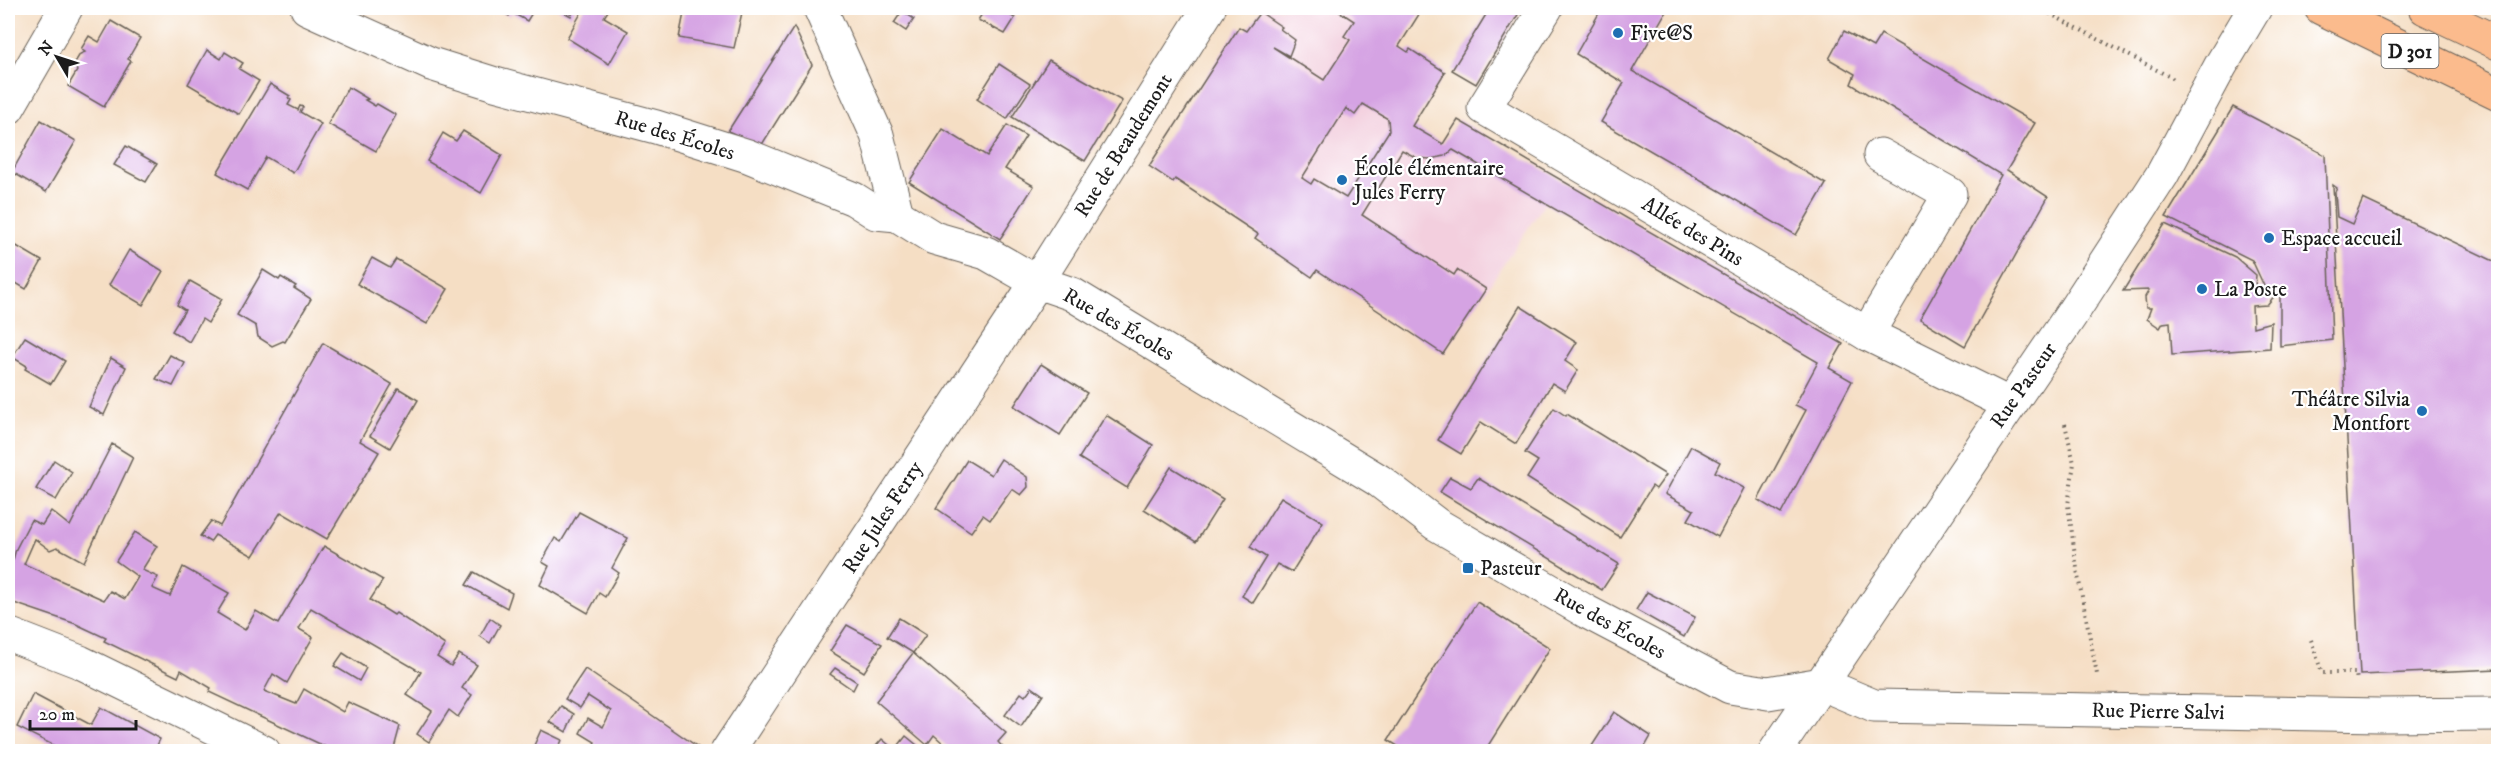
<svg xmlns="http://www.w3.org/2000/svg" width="2506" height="759" font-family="'IM FELL DW Pica',serif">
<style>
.built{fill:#f3cfde}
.building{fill:#d5a3e3;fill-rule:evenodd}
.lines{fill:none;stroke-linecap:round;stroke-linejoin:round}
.minor-casing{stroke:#686057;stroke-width:35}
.highway-casing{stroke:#686057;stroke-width:35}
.path{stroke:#686057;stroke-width:4;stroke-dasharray:1.5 4.5;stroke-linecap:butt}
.minor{stroke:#fff;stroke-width:33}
.highway{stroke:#fbbb8d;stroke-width:33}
.poi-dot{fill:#1f6fb2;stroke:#fff;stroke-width:2}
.labels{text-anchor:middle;stroke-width:4.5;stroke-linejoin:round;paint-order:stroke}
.shield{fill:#fff;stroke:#606060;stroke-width:1.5}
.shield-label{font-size:20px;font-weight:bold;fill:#1c1c1c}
.poi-label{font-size:21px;fill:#1c1c1c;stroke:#fff;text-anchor:start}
.street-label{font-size:21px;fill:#1c1c1c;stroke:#fff}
</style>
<rect width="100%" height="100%" fill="#fff"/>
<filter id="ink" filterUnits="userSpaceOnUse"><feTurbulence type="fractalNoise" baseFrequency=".0167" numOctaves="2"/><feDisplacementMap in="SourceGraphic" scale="12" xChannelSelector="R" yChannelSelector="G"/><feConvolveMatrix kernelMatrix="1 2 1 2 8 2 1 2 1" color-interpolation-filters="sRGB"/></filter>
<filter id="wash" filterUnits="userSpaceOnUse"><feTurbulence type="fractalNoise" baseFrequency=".008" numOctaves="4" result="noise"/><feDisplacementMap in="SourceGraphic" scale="24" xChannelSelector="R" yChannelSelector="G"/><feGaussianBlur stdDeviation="1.35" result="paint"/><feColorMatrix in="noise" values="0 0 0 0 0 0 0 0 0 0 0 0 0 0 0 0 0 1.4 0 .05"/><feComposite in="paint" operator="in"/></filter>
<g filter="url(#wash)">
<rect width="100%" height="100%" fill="#f5dec4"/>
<path class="built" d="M1263,8H1423L1399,46L1408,52L1410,49L1445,72L1412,126L1545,203L1443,354L1317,270L1312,277L1255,238L1258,234L1175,179L1173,182L1149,166L1239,27L1246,31Z"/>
<g id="blocks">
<g class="building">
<path d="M495,8H535L527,21L511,12L509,16Z"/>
<path d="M556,8H576L571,16Z"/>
<path d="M584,8H610L604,17L628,31L609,64L567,38Z"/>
<path d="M685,8H743L734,48L679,38Z"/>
<path d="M986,8H997L1015,18L1005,34L978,20Z"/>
<path d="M1334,8H1423L1399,46L1408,52L1410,49L1445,72L1412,126L1443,144L1458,120L1843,344L1829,368L1852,381L1781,514L1758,500L1806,410L1795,405L1818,362L1453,150L1445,156L1431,159L1417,158L1402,150L1362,215L1454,275L1457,270L1486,289L1443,354L1317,270L1312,277L1255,238L1258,234L1175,179L1173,182L1149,166L1239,27L1246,31L1260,12L1282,27L1280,29L1295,40L1289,56L1273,47L1324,80L1350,40L1344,36L1354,21ZM1363,104L1388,119L1389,131L1346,198L1314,179L1311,184L1302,178L1346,108L1355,115Z"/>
<path d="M1490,8H1522L1476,84L1452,70Z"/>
<path d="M1602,8H1668L1632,71L1826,184L1796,235L1601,122L1624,83L1576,54Z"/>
<path d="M902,11L914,19L906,31L894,23Z"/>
<path d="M111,21L140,38L128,59L131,61L104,107L68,86L77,71L74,64L80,54L85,52L81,49L89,36L99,42Z"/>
<path d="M794,27L812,65L761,146L728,131Z"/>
<path d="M1844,31L1873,47L1881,34L2035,123L2007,170L2048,197L1965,346L1920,319L2001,175L1851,84L1855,74L1829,59Z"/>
<path d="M207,50L221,59L225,52L243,63L239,69L259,81L239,114L188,84Z"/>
<path d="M1049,60L1122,101L1085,161L1012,117Z"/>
<path d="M999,64L1030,84L1007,119L977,99Z"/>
<path d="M270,84L290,96L288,98L291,100L288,105L298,110L300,106L303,107L300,112L321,124L293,173L266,157L247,190L217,173Z"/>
<path d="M348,87L368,99L365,100L375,106L377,104L396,115L376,151L328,124Z"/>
<path d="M2233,107L2325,155L2332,340L2280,346V289L2267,305L2252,306L2253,327L2271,322L2270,348L2172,355L2170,322L2163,323L2160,328L2147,319L2151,308H2146L2145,297L2149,290L2123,291L2165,224L2235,257L2256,275L2255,287L2265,288L2252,260L2166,217Z"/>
<path d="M41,120L76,141L46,192L12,172Z"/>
<path d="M1007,125L1026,136L1005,169L1034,186L1000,239L909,182L943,129L987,156Z"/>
<path d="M463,131L502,155L481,193L427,161L443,133L456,141Z"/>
<path d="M126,146L157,164L146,182L114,165Z"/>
<path d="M2333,185L2337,188L2335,192L2337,217L2352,224L2363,199L2498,263V669L2360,675Z"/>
<path d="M8,241L42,261L26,289L9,279L8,281Z"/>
<path d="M129,250L163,271L143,305L109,285Z"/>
<path d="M372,258L390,268L396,259L448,289L427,324L357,284Z"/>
<path d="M263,270L279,280L281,277L296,286L294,288L311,299L285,342L283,341L272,346L258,337L256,326L237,315Z"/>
<path d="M190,281L222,299L208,323L202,319L189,342L172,331L185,310L177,305Z"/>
<path d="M1520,306L1577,342L1565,361L1578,370L1565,391L1552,383L1516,444L1481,422L1461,454L1438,440Z"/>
<path d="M25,337L65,361L51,384L25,369L27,366L12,357Z"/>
<path d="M323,343L392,384L360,441L379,452L327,539L281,512L253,556L215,535L210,542L200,536L211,521L220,526Z"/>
<path d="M170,355L185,363L173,386L156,379Z"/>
<path d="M111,358L126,367L104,415L89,407Z"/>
<path d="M1041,364L1087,393L1060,435L1014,406Z"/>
<path d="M398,388L418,400L390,448L370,436Z"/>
<path d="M1554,408L1566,416L1567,414L1666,475L1656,489L1652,486L1620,537L1527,478L1538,461L1525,453Z"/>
<path d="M1106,415L1153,445L1127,488L1079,458Z"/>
<path d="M112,444L133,457L84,562L57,547L50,550L35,539L24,564L104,600L110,591L125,599L138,577L116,561L135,532L157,546L142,570L158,577L152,588L170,596L183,567L229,593L217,613L245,630L256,611L278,624L324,546L383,580L370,600L394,615L396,613L445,645L437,657L451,666L459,654L477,665L462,688L472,695L458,717L449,710L429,742L417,734L432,711L407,695L421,672L311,608L299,629L313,637L287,683L273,674L264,691L296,704L304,689L343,712L348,702L400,726L393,752H337L209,692L211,688L181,670L178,677L104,641L106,638L76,624L8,601V558L13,560L16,549L31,520L42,525L51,511L70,526Z"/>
<path d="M1691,446L1720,462L1715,472L1744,488L1718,537L1688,520L1694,510L1665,494Z"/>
<path d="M1001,459L1027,477L1028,487L1021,495L1012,489L990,520L983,515L971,532L936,508L967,460L991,475Z"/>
<path d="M54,460L72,472L56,500L36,489Z"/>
<path d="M1171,467L1223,499L1196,542L1144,509Z"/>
<path d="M1450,477L1471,488L1478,478L1619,564L1602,590L1440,492Z"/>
<path d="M1281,497L1323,522L1292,572L1277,564L1253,603L1242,596L1266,557L1250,547Z"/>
<path d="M579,512L628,538L612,568L619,573L605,597L599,593L588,613L540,585L549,566L542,562L555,538L561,542Z"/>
<path d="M474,572L512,593L507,608L466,585Z"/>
<path d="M1647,592L1695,617L1684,637L1636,610Z"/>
<path d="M1477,602L1550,648L1484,752H1407L1388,740Z"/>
<path d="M490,618L500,625L490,643L480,636Z"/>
<path d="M899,618L926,635L913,653L887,637Z"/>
<path d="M847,625L882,644L864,672L830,651Z"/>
<path d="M343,653L366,668L359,681L334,666Z"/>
<path d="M913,653L1006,733L998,742L1007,752H953L934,735L927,745L876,701Z"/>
<path d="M835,668L857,682L853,690L830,674Z"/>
<path d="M585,669L620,693L705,752H591L595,742L580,733L588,718L603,727L611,711L588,696L580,708L565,699Z"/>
<path d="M1032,687L1043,695L1021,727L1005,715L1021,693L1025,696Z"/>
<path d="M33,694L91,725L101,707L160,739L154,752H50L53,745L17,727Z"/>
<path d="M561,706L574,714L566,732L550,722Z"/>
<path d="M1614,712L1651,736L1642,752H1588Z"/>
<path d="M541,730L562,740L557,752H531Z"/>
<path d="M906,736L923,750L922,752H871L882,739L895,750Z"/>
</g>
</g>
</g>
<g filter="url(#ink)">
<use href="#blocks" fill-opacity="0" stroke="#686057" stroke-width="1.5"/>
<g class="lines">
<defs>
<g id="minor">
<path d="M307,8L431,64L495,84L656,127L748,156L854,199L876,213L897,215L934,238L986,253L1037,282L1072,294L1378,480L1436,524L1587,612L1730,687L1768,693L1822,684"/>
<path d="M820,8L877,135L897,215"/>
<path d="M1546,8L1484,108L1867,334L2009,404"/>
<path d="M8,108L66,8"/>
<path d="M1867,334L1950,194L1880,155"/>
<path d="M8,634L80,662L264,752"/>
<path d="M1822,684L1874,706L2380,715L2498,714"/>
<path d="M727,752L1037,282L1209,8"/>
<path d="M1775,752L2071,315L2162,175L2221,65L2255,8"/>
</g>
<g id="highway">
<path d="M2321,8L2498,94"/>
<path d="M2425,8L2498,43"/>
</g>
</defs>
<use href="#minor" class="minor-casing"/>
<use href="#highway" class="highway-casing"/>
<g class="path">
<path d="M2039,8L2174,79"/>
<path d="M2065,424L2074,463L2068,505L2078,576L2097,674"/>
<path d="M2311,640L2322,673H2356L2357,682"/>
</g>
<use href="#minor" class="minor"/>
<use href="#highway" class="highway"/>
</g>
</g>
<g class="poi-dot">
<circle cx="1618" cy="33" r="6"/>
<circle cx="1342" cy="180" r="6"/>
<circle cx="2269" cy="238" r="6"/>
<circle cx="2202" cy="289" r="6"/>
<circle cx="2422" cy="411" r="6"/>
<rect x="1462" y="562" width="12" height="12" rx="3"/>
</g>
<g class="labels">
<rect class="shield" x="2381.5" y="34" width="57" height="34" rx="4.5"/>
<g class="shield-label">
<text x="2410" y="58">D 301</text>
</g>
<g class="poi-label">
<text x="1630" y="40">Five@S</text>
<text x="1354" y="175">École élémentaire<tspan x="1354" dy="24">Jules Ferry</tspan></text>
<text x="2281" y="245">Espace accueil</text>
<text x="2214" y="296">La Poste</text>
<text x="2410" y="406" text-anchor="end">Théâtre Silvia<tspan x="2410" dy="24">Montfort</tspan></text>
<text x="1480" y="575">Pasteur</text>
</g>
<g class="street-label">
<text transform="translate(675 135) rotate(17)" y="7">Rue des Écoles</text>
<text transform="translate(1123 145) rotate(-58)" y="7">Rue de Beaudemont</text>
<text transform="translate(1693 231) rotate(31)" y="7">Allée des Pins</text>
<text transform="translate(1119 324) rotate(30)" y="7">Rue des Écoles</text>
<text transform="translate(2023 385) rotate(-55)" y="7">Rue Pasteur</text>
<text transform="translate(882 517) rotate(-57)" y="7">Rue Jules Ferry</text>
<text transform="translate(1610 623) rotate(29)" y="7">Rue des Écoles</text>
<text transform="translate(2158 711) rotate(1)" y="7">Rue Pierre Salvi</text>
</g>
</g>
<rect width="2506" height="759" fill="none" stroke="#fff" stroke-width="30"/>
<g transform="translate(57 57) rotate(309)" stroke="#ffffff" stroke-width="4.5" paint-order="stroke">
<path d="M0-4.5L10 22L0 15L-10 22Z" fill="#1c1c1c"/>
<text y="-9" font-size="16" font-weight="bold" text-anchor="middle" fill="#1c1c1c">N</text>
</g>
<path d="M30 720v9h106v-9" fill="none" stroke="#1c1c1c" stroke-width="3"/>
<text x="39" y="720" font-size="18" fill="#1c1c1c" stroke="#ffffff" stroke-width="4.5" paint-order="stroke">20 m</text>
</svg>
